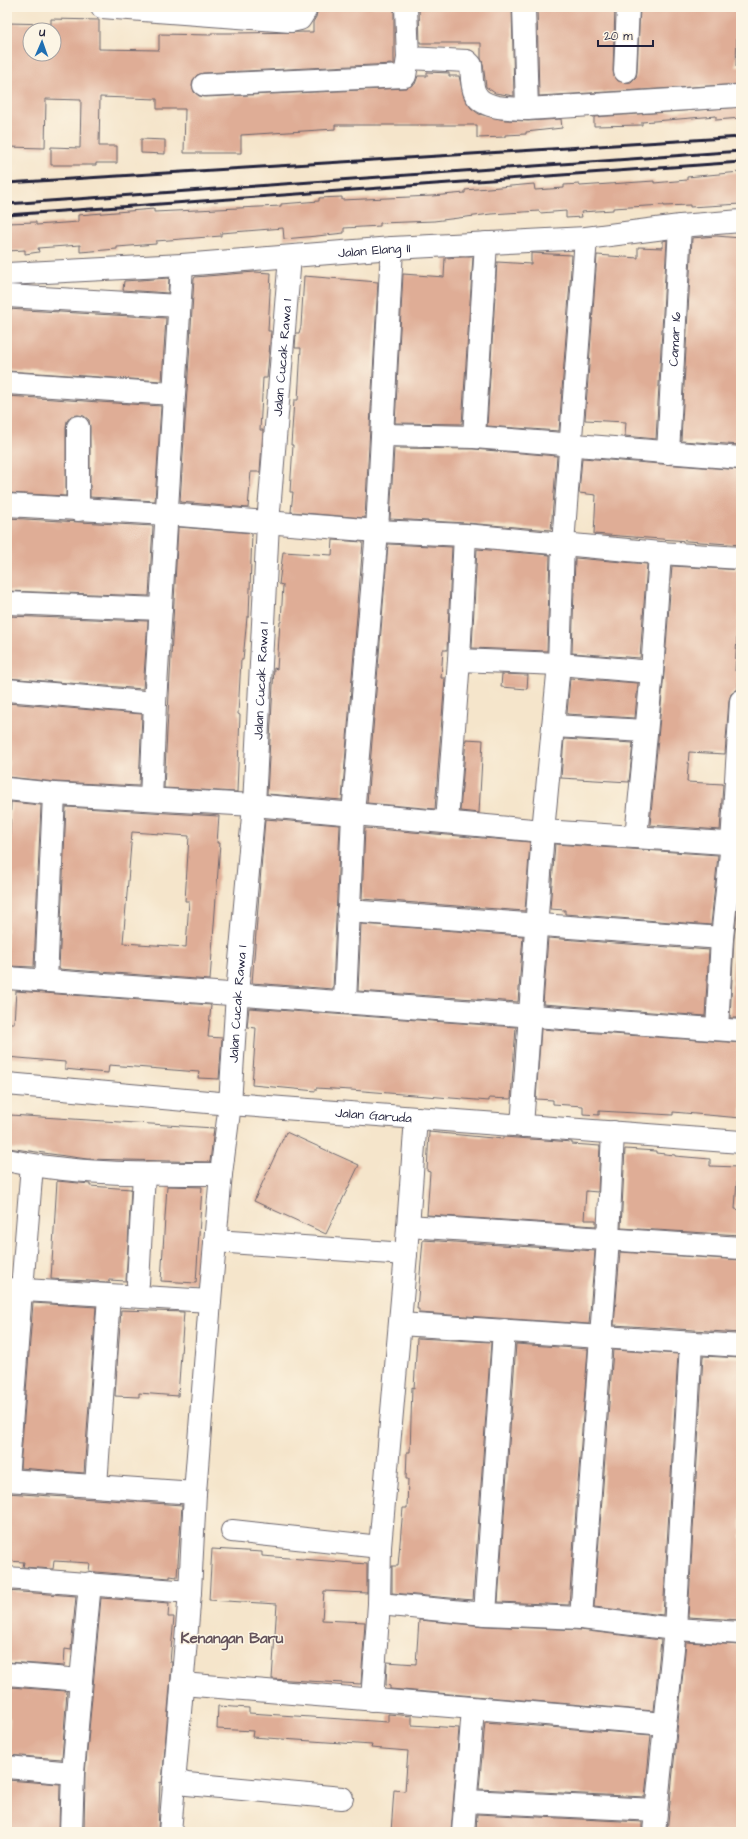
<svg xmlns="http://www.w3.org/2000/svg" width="748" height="1839" font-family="'Architects Daughter',sans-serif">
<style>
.building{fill:#dfad96;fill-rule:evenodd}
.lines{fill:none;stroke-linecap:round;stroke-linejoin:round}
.minor-casing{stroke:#6c666d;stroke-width:24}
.minor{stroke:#fff;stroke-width:22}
.rail{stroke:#22223b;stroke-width:3}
.labels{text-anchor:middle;stroke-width:3;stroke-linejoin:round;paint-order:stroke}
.street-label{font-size:13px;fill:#22223b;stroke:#fcf5e5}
.quarter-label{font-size:15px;font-weight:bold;fill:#64535b;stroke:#fcf5e5}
</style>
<rect width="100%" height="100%" fill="#fcf5e5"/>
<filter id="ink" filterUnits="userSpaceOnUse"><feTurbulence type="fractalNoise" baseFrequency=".025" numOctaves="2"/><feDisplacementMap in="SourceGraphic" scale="8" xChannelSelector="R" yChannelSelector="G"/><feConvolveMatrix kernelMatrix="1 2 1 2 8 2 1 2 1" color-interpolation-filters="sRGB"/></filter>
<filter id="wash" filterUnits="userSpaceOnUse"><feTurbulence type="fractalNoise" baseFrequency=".012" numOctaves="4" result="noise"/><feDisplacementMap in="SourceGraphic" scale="16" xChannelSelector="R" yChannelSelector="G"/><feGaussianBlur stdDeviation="0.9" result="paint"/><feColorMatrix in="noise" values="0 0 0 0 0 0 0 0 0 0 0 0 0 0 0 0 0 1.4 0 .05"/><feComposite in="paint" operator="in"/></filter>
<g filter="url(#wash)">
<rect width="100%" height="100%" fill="#f5e5cb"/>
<g id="blocks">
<g class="building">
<path d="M318,7H394V64L203,73L197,75L193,80L192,86L194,92L199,96L205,97L406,88L415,84L418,76H427V72L449,73V76H459L464,98L471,108L479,114L505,120L528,121L561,119L562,128L526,132V134L505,135V137L477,138V125H335V129L241,135V153H184L185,109H157V99L100,97L99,146H117V163H96V165H51V147L80,148L81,100L46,99L45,148L7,147V23L51,24V19L99,20V49L159,50V34L211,35V33H231L313,32V22L316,17ZM30,30H54V54H30Z"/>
<path d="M419,7H512L514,96L495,93L486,87L483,64L481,58V43H420Z"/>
<path d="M537,7H615L613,71L614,76L618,81L625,83L631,82L636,77L637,72L640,7H741V31H737L736,67H741V84L539,96Z"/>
<path d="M741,107V118L716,120V116L642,122V125L594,126V117Z"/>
<path d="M141,139L165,140V154L141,153Z"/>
<path d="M740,172L741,204L690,207V205L664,206V205L613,208V210L581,212L582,217L566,218V211L540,213L539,211L491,214L434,221L380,223V226L344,228V233L317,236L284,239L283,228L221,233V236L156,241V244L117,247V249L80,252V245L38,248L39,252L25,254V250L7,251V223L36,222V225L78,222V215L154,209V212L281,206V204L319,201V198L342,197V200L432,196L465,193V190L534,184L535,190L564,188V185L579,184L580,186L654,181V183L687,180V177Z"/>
<path d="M716,236L741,238V445L681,441L692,238Z"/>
<path d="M667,240L656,439L625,436L626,422L585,420L597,255L638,258V247L663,248V241Z"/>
<path d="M531,253L572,255L559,431L487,426L497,262L531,264Z"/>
<path d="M463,257H473L462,424L395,423L403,274L444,277L445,258Z"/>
<path d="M255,272L271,273L268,331H271L267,378H263L260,430H263L260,472H251L248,508L180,502L194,279L195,277Z"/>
<path d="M304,276L378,282L365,518L291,512L293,492H290L293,445H291L294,400H298L301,348H295L296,333H299L301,326Z"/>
<path d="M169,278L168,293L123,290L124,281Z"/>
<path d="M7,309L166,318L162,381L7,371Z"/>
<path d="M7,396L161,406L155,501L90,497V427L89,420L84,416L78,415L71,416L67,421L66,427V496L7,493Z"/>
<path d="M394,448L473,449L557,456L551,530L466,523L390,519Z"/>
<path d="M582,458L741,470V545L594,534L596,495L579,493Z"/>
<path d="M7,518L153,526L149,596L7,591Z"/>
<path d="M178,527L252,533L249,617H247L243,660H241L238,714L240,715L237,792L164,788Z"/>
<path d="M333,540L363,542L342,800L267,794L274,668L277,669L280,622H281L283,585L279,584L283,552L332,555Z"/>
<path d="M388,544L452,547L447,650H443L441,678H445L435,809L367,803Z"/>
<path d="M477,549L550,555L547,651L472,648Z"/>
<path d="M575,558L647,564L640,658L572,653Z"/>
<path d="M672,566L741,570L735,671H739L738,689L731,694L729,700L725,754L689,752L687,782L723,784L720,830L650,825L664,673Z"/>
<path d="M7,616L148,621L143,689L7,678Z"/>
<path d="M502,674L528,675L527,689L501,687Z"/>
<path d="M570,678L638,683L635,718L567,714Z"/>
<path d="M7,703L142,714L139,786L55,782L8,777L9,760H7Z"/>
<path d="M466,739L483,740L479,813L460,811Z"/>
<path d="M564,739L633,743L629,782L561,778Z"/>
<path d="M11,802L41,805L34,967L7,966V904Z"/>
<path d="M66,807L219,816L217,843H220L210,980L59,969ZM132,832L189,836L185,901H189L186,947L123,943Z"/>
<path d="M265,819L340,825L333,989L252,983Z"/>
<path d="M365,828L530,842L525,911L362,899Z"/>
<path d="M555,844L718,855L711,925L565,914V910L550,909Z"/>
<path d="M741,877V1018H730L734,939Z"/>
<path d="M361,924L523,936L518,1002L358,991Z"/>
<path d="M548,938L709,950L705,1016L543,1004Z"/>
<path d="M16,991L211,1005L208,1037L222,1038L219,1079L198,1078L199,1072L109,1065L108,1073L84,1071L65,1069V1062L7,1057V1023H14Z"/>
<path d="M249,1008L516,1027L511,1099L489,1098V1101L351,1090L316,1088V1091L252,1085L256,1028L247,1027Z"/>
<path d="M541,1029L741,1043V1118L673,1112V1115L599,1111V1115L583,1114V1106L553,1104V1100L536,1099Z"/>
<path d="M10,1115L214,1128L210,1162L87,1159L8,1148Z"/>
<path d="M286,1132L359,1165L326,1234L254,1201Z"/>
<path d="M429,1132L503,1139V1137L572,1142V1144L600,1146L598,1192L586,1191L584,1220H596V1226L427,1215L430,1172L427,1171Z"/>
<path d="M625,1149L656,1151V1153L675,1155V1156L710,1159V1166L738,1167L735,1209L741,1210V1235L621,1228Z"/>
<path d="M57,1181L90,1184V1186L131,1189L126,1281L109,1280V1282L51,1279Z"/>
<path d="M167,1186L202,1187L196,1283L161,1281Z"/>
<path d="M423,1240L595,1251L589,1324L419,1313V1309H417Z"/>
<path d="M620,1252L741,1260V1333L614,1325Z"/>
<path d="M33,1303L96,1307L84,1473L20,1468Z"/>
<path d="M121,1310L184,1312L178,1396L139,1393V1397L115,1396Z"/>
<path d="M417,1338L491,1342L473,1600L392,1593V1566H398L403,1508H407L408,1479H406L407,1452H410L412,1387L414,1388Z"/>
<path d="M516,1344L588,1349L569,1605L498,1602Z"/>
<path d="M613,1350L678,1354L663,1615L594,1607Z"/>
<path d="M703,1356L741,1358V1620L688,1617Z"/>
<path d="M7,1493L182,1505L177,1577L170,1576V1578L96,1572L89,1571L90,1563L54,1561L53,1569L23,1567L24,1562L7,1561Z"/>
<path d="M212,1549L262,1552V1556L367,1564V1593L324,1591L322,1620L365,1622L361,1684L272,1679L277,1604L209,1600Z"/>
<path d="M7,1591L76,1596L71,1650L65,1649L64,1666L7,1662Z"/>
<path d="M101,1598L169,1603L168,1617H174L170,1662H172L162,1783L160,1782L158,1832H84L85,1774Z"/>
<path d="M419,1620L484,1626L580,1630L661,1640L654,1711L390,1689V1686L386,1685L387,1662L416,1664Z"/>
<path d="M686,1642L741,1645V1824H740L739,1832H667Z"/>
<path d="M9,1687L67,1691L62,1759L7,1755L10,1718H7Z"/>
<path d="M218,1706L249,1708V1713L388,1722V1714L412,1716V1725L459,1728L451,1832H391L394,1790L405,1791L408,1751L371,1748L372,1745L252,1737L253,1731L217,1729Z"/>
<path d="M485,1722L651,1735L645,1797L479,1789Z"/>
<path d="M7,1780L60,1784L59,1832H7Z"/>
<path d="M477,1814L642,1822V1832H476Z"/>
</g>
</g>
</g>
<g filter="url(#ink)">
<use href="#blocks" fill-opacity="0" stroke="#6c666d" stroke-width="1"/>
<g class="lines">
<defs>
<g id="minor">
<path d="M102,7L291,21L300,19L305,11V7"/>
<path d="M524,7L527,109"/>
<path d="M408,58L467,61L471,65C472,74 471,85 475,93C483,110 511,108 527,109L737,96"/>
<path d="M625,71L628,7"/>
<path d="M204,85L405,76L408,58L406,7"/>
<path d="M486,243L474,437L741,458"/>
<path id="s1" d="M7,274L182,265L392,248L586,238L680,226L741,221"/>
<path d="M7,296L179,306"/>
<path d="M7,383L173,394"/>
<path d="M383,435L474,437"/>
<path id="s2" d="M668,453L680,226"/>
<path d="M7,505L167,514L377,531L465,535L660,553L741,558"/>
<path d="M78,510V427"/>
<path d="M7,603L161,609"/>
<path d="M459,660L559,664L652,672"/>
<path d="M7,690L155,703"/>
<path d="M553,726L646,731"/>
<path d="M7,789L54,794L254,805L543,831L741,844"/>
<path d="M151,799L155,703L182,265"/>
<path d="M447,822L459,660L465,535"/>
<path d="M636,837L652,672L660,553"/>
<path d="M348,911L722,938"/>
<path d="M7,978L741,1031"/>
<path d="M46,981L54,794"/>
<path d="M345,1002L353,814L377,531L392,248"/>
<path d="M717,1029L722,938L732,843L741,701"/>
<path id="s3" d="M7,1084L230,1104L741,1142"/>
<path d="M522,1126L543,831L559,664L563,544L586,238"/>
<path d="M7,1160C75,1175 152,1174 221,1174"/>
<path d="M408,1226L741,1248"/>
<path d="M215,1241L406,1254"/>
<path d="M23,1277L32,1165"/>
<path d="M138,1283L144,1174"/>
<path d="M7,1289L210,1301"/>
<path d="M400,1324L741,1346"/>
<path d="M7,1480L21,1290"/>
<path d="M7,1480L195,1493"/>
<path d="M96,1486L109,1296"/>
<path d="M232,1531L380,1547"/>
<path d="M7,1578L190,1592"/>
<path d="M379,1604L485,1614L581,1618L675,1629L741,1633"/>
<path d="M485,1614L504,1330"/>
<path d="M581,1618L608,1239L613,1132"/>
<path d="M7,1674L81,1680L73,1773L71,1832"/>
<path d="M81,1680L90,1583"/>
<path d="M182,1684L665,1724"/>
<path d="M372,1700L379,1604L380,1547L406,1254L416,1118"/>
<path d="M7,1767L73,1773"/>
<path d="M174,1780L187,1784L342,1798"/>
<path d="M466,1801L656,1810"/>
<path id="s4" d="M170,1832L190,1592L195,1493L210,1301L221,1174L230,1104L237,994L254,805L268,523L290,257"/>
<path d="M463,1832L473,1709"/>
<path d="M654,1832L675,1629L691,1343"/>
</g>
</defs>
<use href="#minor" class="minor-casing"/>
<use href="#minor" class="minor"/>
<g class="rail">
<path d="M7,183L741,137"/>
<path d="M7,204L741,151"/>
<path d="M7,215L741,162"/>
</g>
</g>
</g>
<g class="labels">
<g class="street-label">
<text dy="5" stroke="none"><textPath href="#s1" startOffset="368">Jalan Elang II</textPath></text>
<text dy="5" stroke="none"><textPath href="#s2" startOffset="114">Camar 16</textPath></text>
<text dy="5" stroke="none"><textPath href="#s4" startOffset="1479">Jalan Cucak Rawa I</textPath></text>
<text dy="5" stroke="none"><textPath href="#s4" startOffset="1155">Jalan Cucak Rawa I</textPath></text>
<text dy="5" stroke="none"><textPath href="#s4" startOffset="831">Jalan Cucak Rawa I</textPath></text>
<text dy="5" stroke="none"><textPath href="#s3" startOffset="368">Jalan Garuda</textPath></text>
</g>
<g class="quarter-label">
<text x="232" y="1643">Kenangan Baru</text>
</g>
</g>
<rect width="748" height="1839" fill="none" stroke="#fcf5e5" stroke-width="24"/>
<g transform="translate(42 42) rotate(2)"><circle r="19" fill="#fcf5e5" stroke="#a5a1a1"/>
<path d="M0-3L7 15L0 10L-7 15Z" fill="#1f6fb2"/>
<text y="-6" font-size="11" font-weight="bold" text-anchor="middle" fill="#22223b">U</text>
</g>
<path d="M598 40v6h55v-6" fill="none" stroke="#22223b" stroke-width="2"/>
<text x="604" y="40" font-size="12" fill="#22223b" stroke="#fcf5e5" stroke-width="3" paint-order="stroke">20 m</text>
</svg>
